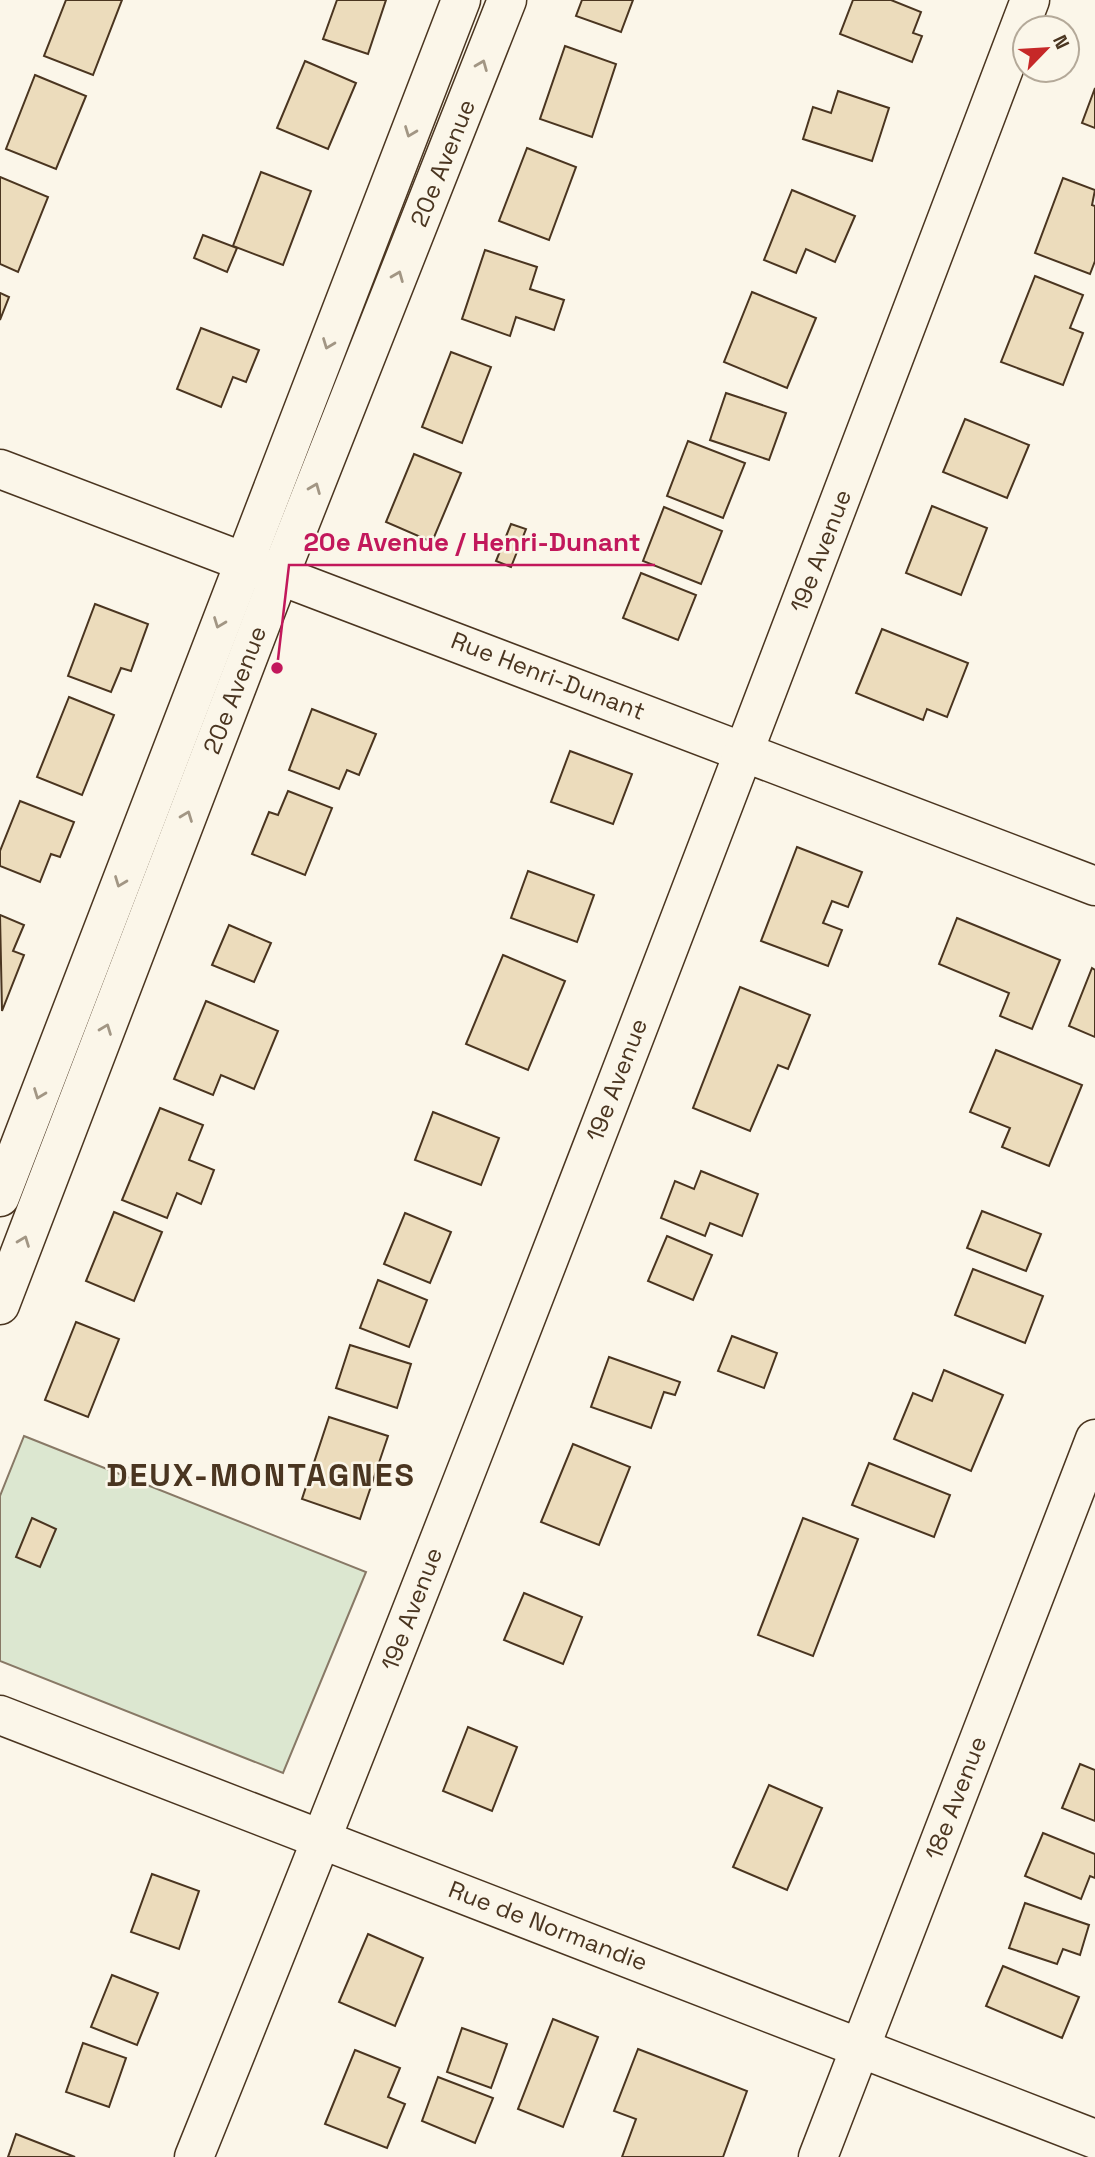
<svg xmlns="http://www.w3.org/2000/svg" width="1095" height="2157" font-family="'Space Grotesk',sans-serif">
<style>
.green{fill:#dce7d0;stroke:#887966;stroke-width:2}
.building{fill:#ecdcbc;stroke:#4a3520;stroke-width:2}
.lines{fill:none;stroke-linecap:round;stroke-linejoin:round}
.minor-casing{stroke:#4a3520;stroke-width:41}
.minor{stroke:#fbf6e9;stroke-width:38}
.oneway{stroke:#a29684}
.labels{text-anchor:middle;stroke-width:5;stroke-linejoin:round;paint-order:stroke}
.street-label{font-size:24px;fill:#4a3520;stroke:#fbf6e9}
.district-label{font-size:32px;font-weight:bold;letter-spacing:2px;fill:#4a3520;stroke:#fbf6e9}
.leader{fill:none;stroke:#c2185b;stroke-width:2.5}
.callout-dot{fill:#c2185b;stroke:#fbf6e9;stroke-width:2.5}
.callout-label{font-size:26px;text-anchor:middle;font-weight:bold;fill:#c2185b;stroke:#fbf6e9;stroke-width:5;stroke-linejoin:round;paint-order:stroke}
</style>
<rect width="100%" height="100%" fill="#fbf6e9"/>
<path class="green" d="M24,1436L366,1572L283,1773L0,1661V1496Z"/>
<g class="building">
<path d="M66,0H122L93,75L44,56Z"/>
<path d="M337,0H386L368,54L323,39Z"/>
<path d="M582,0H633L621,32L576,16Z"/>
<path d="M853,0H891L921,12L913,33L922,36L912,62L840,34Z"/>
<path d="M565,46L616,64L592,137L540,119Z"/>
<path d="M305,61L356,83L328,149L277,128Z"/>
<path d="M35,75L86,96L56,169L6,149Z"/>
<path d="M1095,88V128L1082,123Z"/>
<path d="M838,91L889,108L872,161L803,139L813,107L831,113Z"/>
<path d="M527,148L576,167L549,240L499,221Z"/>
<path d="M261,172L311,191L283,265L233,246Z"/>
<path d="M0,177L48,197L18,272L0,264Z"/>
<path d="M1063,178L1095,190L1092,205L1095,206V261L1090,274L1035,253Z"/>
<path d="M792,190L855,216L835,262L806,249L796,273L764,260Z"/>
<path d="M203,235L237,248L227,272L194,258Z"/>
<path d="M485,250L537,267L530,289L564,300L554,330L516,317L510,336L462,319Z"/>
<path d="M1035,276L1083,295L1070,328L1083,333L1063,385L1001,362Z"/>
<path d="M752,292L816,318L787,388L724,362Z"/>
<path d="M0,293L9,297L0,320Z"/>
<path d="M201,328L259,350L246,382L233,377L221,407L177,389Z"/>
<path d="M451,352L491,367L462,443L422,427Z"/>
<path d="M726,393L786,413L769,460L710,440Z"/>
<path d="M965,419L1029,445L1007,498L943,472Z"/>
<path d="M688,441L745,463L723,518L667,496Z"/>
<path d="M414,454L461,473L432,542L386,522Z"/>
<path d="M932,506L987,528L961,595L906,573Z"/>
<path d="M664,507L722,531L701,584L643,561Z"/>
<path d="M511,524L526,529L511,567L496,561Z"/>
<path d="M641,573L696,595L678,640L623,618Z"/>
<path d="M95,604L148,624L131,671L121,668L111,692L68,676Z"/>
<path d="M882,629L968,663L947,717L927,709L923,720L856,693Z"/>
<path d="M69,697L114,715L82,795L37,777Z"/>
<path d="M312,709L376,734L359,775L347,770L339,789L289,770Z"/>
<path d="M570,751L632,774L613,824L551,802Z"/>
<path d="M288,791L332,808L305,875L252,854L269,812L278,815Z"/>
<path d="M20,801L74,822L60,857L51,854L40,882L0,866V851Z"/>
<path d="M797,847L862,872L848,907L832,901L823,923L842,930L828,966L761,941Z"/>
<path d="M528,871L594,895L577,942L511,918Z"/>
<path d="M0,915L24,925L13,951L24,955L2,1011Z"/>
<path d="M957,918L1060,960L1032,1029L1000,1016L1009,993L939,964Z"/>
<path d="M229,925L271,943L254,982L212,965Z"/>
<path d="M503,955L565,981L528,1070L466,1044Z"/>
<path d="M1092,968L1095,970V1037L1069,1026Z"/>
<path d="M740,987L810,1015L788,1069L778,1065L750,1131L693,1108Z"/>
<path d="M206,1001L278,1031L254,1089L221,1075L213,1095L174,1079Z"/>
<path d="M996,1050L1082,1085L1049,1166L1002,1147L1010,1128L970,1112Z"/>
<path d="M160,1108L203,1125L189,1160L214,1170L201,1204L177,1193L167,1218L122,1200Z"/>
<path d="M433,1112L499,1138L481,1185L415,1160Z"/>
<path d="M701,1171L758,1194L742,1236L710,1223L705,1236L661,1218L675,1181L694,1189Z"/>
<path d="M982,1211L1041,1234L1026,1271L967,1248Z"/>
<path d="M114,1212L162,1232L134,1301L86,1281Z"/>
<path d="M405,1213L451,1232L430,1283L384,1264Z"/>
<path d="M667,1236L712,1255L693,1300L648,1281Z"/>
<path d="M973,1269L1043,1296L1025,1343L955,1315Z"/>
<path d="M378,1280L427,1300L409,1347L360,1328Z"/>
<path d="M76,1322L119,1339L88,1417L45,1400Z"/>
<path d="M732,1336L777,1353L764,1388L718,1371Z"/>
<path d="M350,1345L411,1364L397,1408L336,1388Z"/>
<path d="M609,1357L680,1382L675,1395L664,1392L651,1428L591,1407Z"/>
<path d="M944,1370L1003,1395L971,1471L894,1439L913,1393L932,1401Z"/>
<path d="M329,1417L388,1436L360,1519L302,1499Z"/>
<path d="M573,1444L630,1467L599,1545L541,1522Z"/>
<path d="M869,1463L950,1495L934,1537L852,1505Z"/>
<path d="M32,1518L56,1529L40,1567L16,1557Z"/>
<path d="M803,1518L858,1539L813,1656L758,1635Z"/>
<path d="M524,1593L582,1617L563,1664L504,1640Z"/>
<path d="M468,1727L517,1747L492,1811L443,1791Z"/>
<path d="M1080,1764L1095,1770V1821L1062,1808Z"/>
<path d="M769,1785L822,1808L787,1890L733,1867Z"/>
<path d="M1043,1833L1095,1854V1878L1090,1876L1081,1899L1025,1876Z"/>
<path d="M152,1874L199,1891L179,1949L131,1932Z"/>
<path d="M1025,1903L1089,1925L1080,1955L1063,1949L1057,1964L1009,1948Z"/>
<path d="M368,1934L423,1958L395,2026L339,2002Z"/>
<path d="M1003,1966L1079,1997L1062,2038L986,2006Z"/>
<path d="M112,1975L158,1993L137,2045L91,2027Z"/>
<path d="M553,2019L598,2037L563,2127L518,2109Z"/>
<path d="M462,2028L507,2044L491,2088L447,2072Z"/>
<path d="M83,2043L126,2058L109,2107L66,2092Z"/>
<path d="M638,2049L747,2091L723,2157H622L636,2119L614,2111Z"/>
<path d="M355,2050L400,2068L388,2097L405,2104L387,2148L325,2124Z"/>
<path d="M438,2077L493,2098L475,2143L422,2121Z"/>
<path d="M16,2134L75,2157H8Z"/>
</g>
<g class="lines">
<defs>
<g id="minor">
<path d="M0,469L1095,886"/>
<path d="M0,1197L461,0"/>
<path d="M0,1305L280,574L507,0"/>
<path d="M0,1715L1095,2139"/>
<path d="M194,2157C483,1442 756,721 1030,0"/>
<path d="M818,2157L1095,1439"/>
</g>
</defs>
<use href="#minor" class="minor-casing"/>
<use href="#minor" class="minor"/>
</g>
<defs><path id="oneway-chevron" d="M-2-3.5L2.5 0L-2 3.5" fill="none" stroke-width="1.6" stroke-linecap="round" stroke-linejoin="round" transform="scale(1.75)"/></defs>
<g class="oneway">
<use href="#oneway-chevron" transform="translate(482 65) rotate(-68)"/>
<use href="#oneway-chevron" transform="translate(410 132) rotate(111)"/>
<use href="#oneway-chevron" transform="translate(398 276) rotate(-68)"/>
<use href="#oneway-chevron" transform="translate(328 344) rotate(111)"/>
<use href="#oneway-chevron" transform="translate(315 488) rotate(-68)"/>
<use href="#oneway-chevron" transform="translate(219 623) rotate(111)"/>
<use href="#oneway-chevron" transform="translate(187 816) rotate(-69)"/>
<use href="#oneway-chevron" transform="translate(120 882) rotate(111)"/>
<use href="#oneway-chevron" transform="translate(106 1029) rotate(-69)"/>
<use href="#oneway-chevron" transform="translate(39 1094) rotate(111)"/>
<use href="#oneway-chevron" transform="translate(24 1241) rotate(-69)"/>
</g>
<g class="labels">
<g class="street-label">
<text transform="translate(443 163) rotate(-68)" y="8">20e Avenue</text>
<text transform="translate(821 551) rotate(-69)" y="8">19e Avenue</text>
<text transform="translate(548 676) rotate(21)" y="8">Rue Henri-Dunant</text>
<text transform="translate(235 690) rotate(-69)" y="8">20e Avenue</text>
<text transform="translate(617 1080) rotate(-69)" y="8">19e Avenue</text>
<text transform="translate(412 1609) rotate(-69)" y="8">19e Avenue</text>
<text transform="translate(956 1798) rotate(-69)" y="8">18e Avenue</text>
<text transform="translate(548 1926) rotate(21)" y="8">Rue de Normandie</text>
</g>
<g class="district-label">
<text x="261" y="1486">DEUX-MONTAGNES</text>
</g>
</g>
<path class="leader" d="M277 668L289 565H655"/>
<circle class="callout-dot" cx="277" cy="668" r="7"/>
<g class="callout-label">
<text x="472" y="551">20e Avenue / Henri-Dunant</text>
</g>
<g transform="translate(1046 49) rotate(65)"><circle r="33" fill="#fbf6e9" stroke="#b4a999" stroke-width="2"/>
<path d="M0-5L12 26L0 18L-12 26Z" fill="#c62828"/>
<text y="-10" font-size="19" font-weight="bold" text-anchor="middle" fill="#4a3520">N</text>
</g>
</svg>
